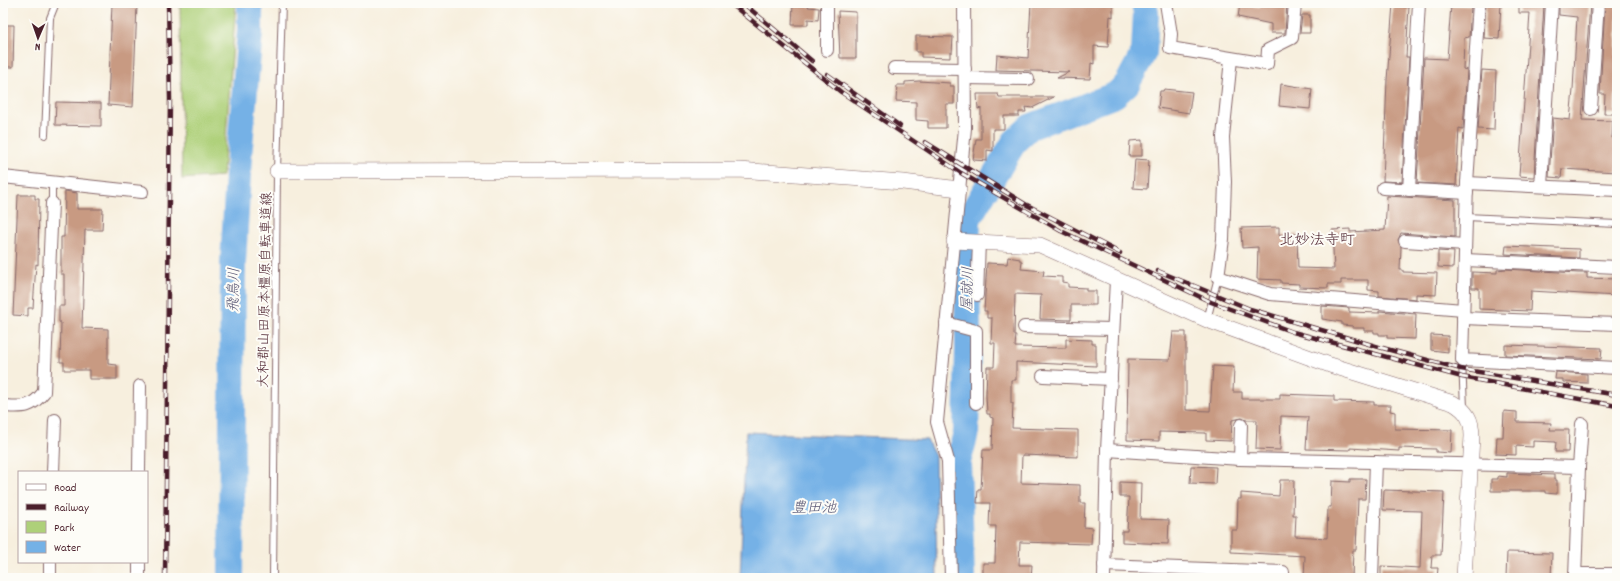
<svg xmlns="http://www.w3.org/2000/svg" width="1620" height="581" font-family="Dekko,'Klee One',sans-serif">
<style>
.green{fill:#aed079;stroke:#7c7852}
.water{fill:#74b1e6;stroke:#5f6888}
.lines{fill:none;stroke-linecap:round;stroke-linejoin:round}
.river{stroke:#74b1e6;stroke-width:26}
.building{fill:#c89a82}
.service-casing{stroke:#87686a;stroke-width:8}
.minor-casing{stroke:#87686a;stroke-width:14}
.tertiary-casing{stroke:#87686a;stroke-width:16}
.service{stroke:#fff;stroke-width:6}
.minor{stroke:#fff;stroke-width:12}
.tertiary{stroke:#fff;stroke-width:15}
.rail-casing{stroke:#4a1f2b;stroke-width:4.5}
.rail{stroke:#fdfcf7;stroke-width:3;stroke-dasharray:9;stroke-linecap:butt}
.labels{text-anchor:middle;stroke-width:4;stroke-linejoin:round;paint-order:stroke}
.street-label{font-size:14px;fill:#4a1f2b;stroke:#fdfcf7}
.neighbourhood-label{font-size:15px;fill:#4a1f2b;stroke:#fdfcf7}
.water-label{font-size:15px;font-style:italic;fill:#5b5976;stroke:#fdfcf7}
</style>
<rect width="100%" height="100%" fill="#fdfcf7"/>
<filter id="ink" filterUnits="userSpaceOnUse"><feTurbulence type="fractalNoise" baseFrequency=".025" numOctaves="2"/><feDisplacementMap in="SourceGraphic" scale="8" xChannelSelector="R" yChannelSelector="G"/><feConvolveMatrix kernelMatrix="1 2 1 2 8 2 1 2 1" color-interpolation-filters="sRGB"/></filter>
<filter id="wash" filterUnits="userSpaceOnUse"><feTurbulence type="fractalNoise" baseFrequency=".012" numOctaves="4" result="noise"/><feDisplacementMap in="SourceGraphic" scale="16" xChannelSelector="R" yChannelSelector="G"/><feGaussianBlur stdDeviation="0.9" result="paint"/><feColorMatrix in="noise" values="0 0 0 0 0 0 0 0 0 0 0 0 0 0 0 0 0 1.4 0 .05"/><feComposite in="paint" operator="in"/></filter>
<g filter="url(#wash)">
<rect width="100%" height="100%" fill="#f7efde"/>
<path class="green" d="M180,3H236L223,176L182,179Z"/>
<path class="water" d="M746,432L927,440L935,456L937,578H740Z"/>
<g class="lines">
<g class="river">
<path d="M231,578L233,263L239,157L250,31V3"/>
<path d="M962,578L958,462L966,433L968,349L967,255L968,219L1015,141L1030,127L1115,95L1127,84L1144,52L1146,13L1144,3"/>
</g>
</g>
<g id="blocks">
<g class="building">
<path d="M793,3H809L808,7L819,8L818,20L808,19V25H792Z"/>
<path d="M1031,3H1113V17L1110,16L1108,47L1094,46V64L1091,63L1090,79L1057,78L1069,72L996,70L997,55L1028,58Z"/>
<path d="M1260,3H1287L1285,33H1271V24L1238,17L1240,4L1260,7Z"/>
<path d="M1486,3H1501L1499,39L1484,38Z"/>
<path d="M1519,3L1544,4L1534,177H1531L1519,176L1530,13H1519Z"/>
<path d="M1559,3H1590L1582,120L1613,121L1612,138H1617V172L1562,169L1561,178L1549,177L1553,118L1570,120L1573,90L1577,17L1559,15Z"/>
<path d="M1605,3H1617L1615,114H1604L1605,94H1600Z"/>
<path d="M112,4L137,5L133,107L108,105Z"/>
<path d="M1393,4H1404V7H1409L1406,57H1409L1402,182L1383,181L1387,80Z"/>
<path d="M1451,5L1471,6L1469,37L1464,38L1463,69L1467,70L1463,129L1459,128L1456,185L1417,183L1424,58L1447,59Z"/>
<path d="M838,11L856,12V58H840Z"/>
<path d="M1302,15H1310V33H1300Z"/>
<path d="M3,25H14L13,67H3Z"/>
<path d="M916,36L953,37L952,53H950V58L921,57V52H916Z"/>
<path d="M1482,70L1496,71L1494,130L1478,129Z"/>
<path d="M919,81L950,83V86H954V104H946V128H928V121L916,120V102L896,101L897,85H905V82Z"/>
<path d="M1281,84L1312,89L1310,109L1279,106Z"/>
<path d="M1164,89L1192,92L1189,113L1158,108L1160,91H1163Z"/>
<path d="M977,94H998L999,97H1054L1032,108L1025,107L1026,112H1019V116H1004V129H993V151L987,150V161L973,160L976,139H981V108L978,109Z"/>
<path d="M56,102L101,103V126L55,125Z"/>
<path d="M1142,140V156H1129L1130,141Z"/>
<path d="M1135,159L1149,160L1147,189L1133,188Z"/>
<path d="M65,191L77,193V209H103L102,230H85L82,328L108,329V364L117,365V379H89V370H64V362H60L61,323L59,322V306H64V274H61V237H64Z"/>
<path d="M18,195H35V199H39L38,265L36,264L33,308H28V316L13,315Z"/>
<path d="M1387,196L1455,200V237L1401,233L1398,240L1401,247L1400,270H1403V272L1437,273L1436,295L1416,294V299L1379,296V291L1368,290V280H1341V284H1328V288L1299,287V284L1281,283V280L1257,279L1258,247L1242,248L1241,228L1279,227V235L1297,234L1298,268L1334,269L1332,230L1350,229V232L1385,230Z"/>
<path d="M1506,246L1579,249V258L1505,254Z"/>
<path d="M1438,251L1454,252L1453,268L1438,267Z"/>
<path d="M1008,257L1020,259V261H1022L1021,269L1044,271L1043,276L1062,277V282L1068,283V287L1086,288V291H1096V305H1071V320L1040,319L1041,295L1015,294L1014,335H1016L1015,347L1066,348V339L1092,340V344H1096V366L1016,362V380H1011V403H1013L1012,428L1078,430V457L1022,455L1021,483L1080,485V503H1085L1084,527L1092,528L1091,544L1020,542L1019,565H1032L1031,578H983V563H995L996,526H989L990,503H977L978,489H981L983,450H992L993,418L990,417V414H987L986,395L987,367H994L995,343H991L992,318H987V311H984L987,263L1007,264Z"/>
<path d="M1505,269L1578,273H1587V278L1617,279V296L1531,291L1530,311L1479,309V288H1472V272L1497,273V270Z"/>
<path d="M1322,306L1349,308V312L1379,313V311L1416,314L1415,339L1387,338V335H1379V333H1374V331H1364V328H1352L1353,326L1342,325V322L1322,319Z"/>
<path d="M1173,332H1186V410L1210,411L1213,366L1234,367L1233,392H1242V399H1280V394L1334,396V401L1374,402V405H1391L1390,411L1395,412V429L1452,430L1451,453L1436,452V449L1399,448V451L1350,448V450L1306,449L1308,417L1281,416L1280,450L1256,449L1257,420H1246L1242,418L1232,420L1231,441L1206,440V433L1159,432V441L1127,440L1128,359L1170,360Z"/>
<path d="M1431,335L1448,336V352L1431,350Z"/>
<path d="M1505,345L1602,348L1601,359L1505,355Z"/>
<path d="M1556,372L1587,374V383L1563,382V379H1555Z"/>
<path d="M1504,411L1517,412V422L1551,423L1550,430H1569L1568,452H1555L1556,442L1533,441V447L1516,446V455L1496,454L1497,437H1503Z"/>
<path d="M1191,466L1216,467L1215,484L1190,483Z"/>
<path d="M1507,473L1554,475V480H1557V494L1545,493V491H1491V479H1498V476L1507,477Z"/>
<path d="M1350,479H1366L1365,499H1358L1356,550H1353L1352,578H1304L1305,556L1231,552V530H1237L1238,499H1241V493L1279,496L1280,480H1294L1293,515H1296L1295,536L1327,538L1328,507H1331L1332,481L1350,482Z"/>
<path d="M1120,482L1141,483L1140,519L1169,520L1168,544L1122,542V531H1127L1129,497H1120Z"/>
<path d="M1384,490L1444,492L1441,555H1432L1431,568H1438L1437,578H1381V566L1420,568L1422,511L1383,510Z"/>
<path d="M1507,552L1552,553L1551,578H1506Z"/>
</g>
</g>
</g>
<g filter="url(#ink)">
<use href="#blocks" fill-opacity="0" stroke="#87686a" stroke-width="1"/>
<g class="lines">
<defs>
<g id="service">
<path d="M45,135L50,18L56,3"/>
<path d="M52,203V182"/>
<path d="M1466,217L1617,224"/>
<path d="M1207,320L1218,277"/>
<path d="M1462,360L1464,408"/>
<path d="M273,578L277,171L282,3"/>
</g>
<g id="minor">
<path d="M1166,3L1171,34L1170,48L1267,64L1268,50L1292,38L1295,3"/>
<path d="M1479,3L1467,183L1462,360L1617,368"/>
<path d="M827,50V3"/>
<path d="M1231,59L1223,137L1225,182L1223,239L1218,277L1270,294L1463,310"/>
<path d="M894,68L965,69"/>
<path d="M965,78L1028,79"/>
<path d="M1591,109L1598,3"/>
<path d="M3,177L142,192"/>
<path d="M1467,183L1617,190"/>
<path d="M1541,186L1552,3"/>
<path d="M1383,188L1467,193"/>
<path d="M1409,190L1419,3"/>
<path d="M1405,241L1465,245"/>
<path d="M1465,260L1617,267"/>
<path d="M977,295L979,242"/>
<path d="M1463,318L1617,324"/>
<path d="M946,323L976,331V403"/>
<path d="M1024,327L1113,329"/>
<path d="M1043,376L1111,379"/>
<path d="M3,406C23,407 30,409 44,392L52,203"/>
<path d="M1107,450L1240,459L1579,467L1575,578"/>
<path d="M1240,459L1241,425"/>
<path d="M1579,467L1582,424"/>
<path d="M53,472L55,420"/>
<path d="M139,472L140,386"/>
<path d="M1104,565L1283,572V578"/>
<path d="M1575,574H1617"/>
<path d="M50,578V562"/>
<path d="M139,578V562"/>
<path d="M951,578L948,461L937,422L965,128L964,3"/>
<path d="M1104,578L1107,450L1116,280"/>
<path d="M1372,578L1376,462"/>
</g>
<g id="tertiary">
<path d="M277,171L739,170L903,182L959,189"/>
<path d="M954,241L1040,245L1207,320L1330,365L1453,403C1467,411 1472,420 1472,436L1464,578"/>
</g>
</defs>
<use href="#service" class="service-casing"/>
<use href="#minor" class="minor-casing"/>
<use href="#tertiary" class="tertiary-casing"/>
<use href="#service" class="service"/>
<use href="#minor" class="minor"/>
<use href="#tertiary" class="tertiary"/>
<defs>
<g id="rail">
<path d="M730,3L841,92L961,173L1061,231L1211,302L1293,332L1462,377L1617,406"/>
<path d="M743,3L812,61"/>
<path d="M827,74L900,126"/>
<path d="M925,142L1025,204L1120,253"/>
<path d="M1158,271L1250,309L1379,347L1461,369L1617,395"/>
<path d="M165,578L170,99L168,3"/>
</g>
</defs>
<use href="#rail" class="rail-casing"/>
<use href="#rail" class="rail"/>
</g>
</g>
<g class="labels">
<g class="street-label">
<text transform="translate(264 290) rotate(-89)" y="5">大和郡山田原本橿原自転車道線</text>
</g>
<g class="neighbourhood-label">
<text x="1317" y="244">北妙法寺町</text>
</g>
<g class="water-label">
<text transform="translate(967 289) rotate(-89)" y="5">屋就川</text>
<text transform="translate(233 290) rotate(-89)" y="5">飛鳥川</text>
<text x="814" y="512">豊田池</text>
</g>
</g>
<rect width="1620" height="581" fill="none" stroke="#fdfcf7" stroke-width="16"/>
<rect x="18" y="471" width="130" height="92" fill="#fdfcf7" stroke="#b5a4a5"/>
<rect x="26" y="484" width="20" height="6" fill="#ffffff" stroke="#b5a4a5"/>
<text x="54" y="491" font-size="12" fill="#4a1f2b">Road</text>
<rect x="26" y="504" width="20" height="6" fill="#4a1f2b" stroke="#b5a4a5"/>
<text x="54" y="511" font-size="12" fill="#4a1f2b">Railway</text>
<rect x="26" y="521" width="20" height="12" fill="#aed079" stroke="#b5a4a5"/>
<text x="54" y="531" font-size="12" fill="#4a1f2b">Park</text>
<rect x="26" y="541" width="20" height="12" fill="#74b1e6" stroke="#b5a4a5"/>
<text x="54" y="551" font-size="12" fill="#4a1f2b">Water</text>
<g transform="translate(38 38) rotate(182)" stroke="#fdfcf7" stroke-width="3" paint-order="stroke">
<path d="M0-3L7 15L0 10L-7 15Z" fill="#4a1f2b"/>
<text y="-6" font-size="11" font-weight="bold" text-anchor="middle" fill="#4a1f2b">N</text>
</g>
</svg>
